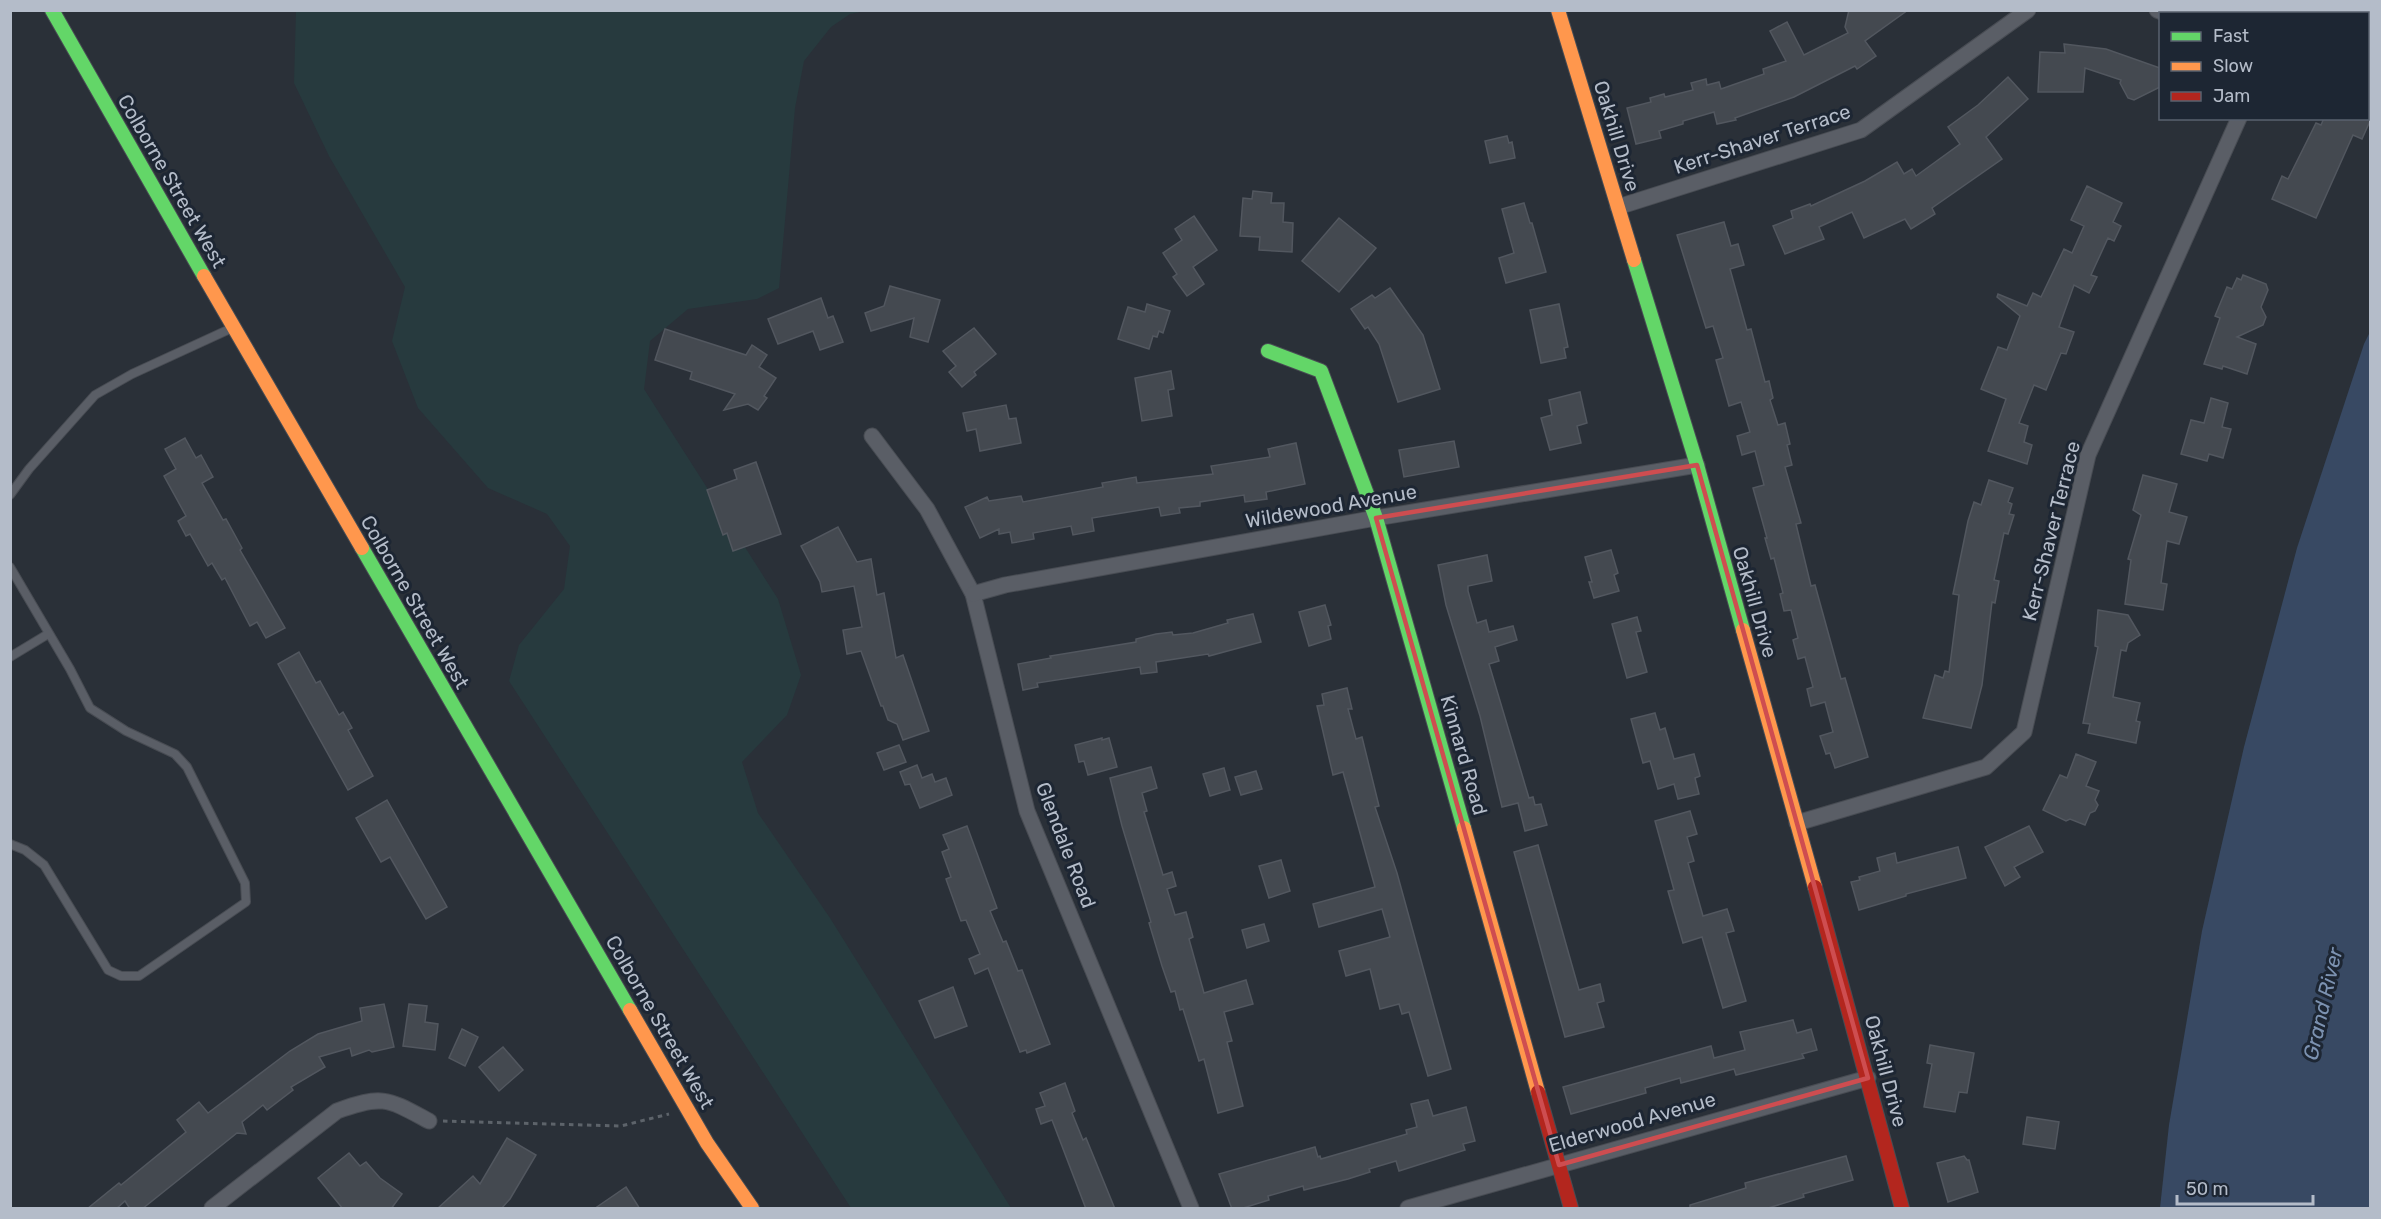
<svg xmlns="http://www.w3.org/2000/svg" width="2381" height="1219" font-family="Rubik,sans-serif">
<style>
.green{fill:#273a3e}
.water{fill:#384963}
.building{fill:#444950;stroke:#52575f;stroke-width:1.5}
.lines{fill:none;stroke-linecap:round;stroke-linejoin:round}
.lane-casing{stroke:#484c53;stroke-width:10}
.street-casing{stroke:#484c53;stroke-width:17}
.fast-casing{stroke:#484c53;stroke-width:16}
.slow-casing{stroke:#484c53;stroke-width:16}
.jam-casing{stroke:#484c53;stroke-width:16}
.path{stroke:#5d636a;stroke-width:3;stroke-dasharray:4.5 4.5;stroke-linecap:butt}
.lane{stroke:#5a5e66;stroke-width:8}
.street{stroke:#5a5e66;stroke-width:15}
.fast{stroke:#63d668;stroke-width:14}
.slow{stroke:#ff974d;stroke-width:14}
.jam{stroke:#b3261e;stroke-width:14}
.marked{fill:none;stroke:#ce4d50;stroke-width:4.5;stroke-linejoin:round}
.labels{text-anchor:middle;stroke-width:6;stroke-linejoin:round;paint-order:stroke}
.street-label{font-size:20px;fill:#b4bcc9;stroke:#1d2633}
.water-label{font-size:21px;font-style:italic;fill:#7c92b1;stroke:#1d2633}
</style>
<rect width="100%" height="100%" fill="#2a3038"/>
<path class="green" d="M296,11H865L850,14L831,27L804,61L795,108L779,288L757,299L688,309L650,341L644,389L778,599L801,675L787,715L742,762L758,813L830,918L1011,1208H851L509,681L519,645L564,589L570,546L547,514L488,488L418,408L392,341L405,287L329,156L294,83Z"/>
<path class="water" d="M2370,332V1208H2160L2169,1125L2202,931L2244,747L2297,548L2364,344Z"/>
<g class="building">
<path d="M1849,10H1908L1865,41L1876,56L1857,69L1855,66L1794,97L1735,118L1736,120L1717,124L1714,112L1683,121V124L1659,131L1661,138L1636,144L1627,108L1651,102L1650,98L1664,94L1665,97L1693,90L1691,83L1706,79L1707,85L1719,82L1721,89L1764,74L1763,69L1786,61L1770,31L1787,22L1804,55L1848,33L1845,27Z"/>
<path d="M2064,44L2106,49L2160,68V87L2134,100L2128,98L2120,83L2121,80L2085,68L2083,92H2038L2040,52L2065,53Z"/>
<path d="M2008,77L2028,99L1986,137L2002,159L1932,208L1935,214L1911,229L1905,219L1864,238L1852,212L1819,227L1824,239L1785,254L1773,226L1793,218L1791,211L1810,204L1811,206L1865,181L1897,162L1904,174L1912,169L1916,176L1960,144L1948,127L1978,105Z"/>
<path d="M2324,118H2370V121L2362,139L2353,135L2316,218L2272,199L2282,176L2288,179L2316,123L2321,125Z"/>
<path d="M1507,136L1509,143L1512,142L1515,158L1490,163L1485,141Z"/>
<path d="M2087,186L2122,203L2113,222L2121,226L2114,241L2108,238L2091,275L2097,277L2089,293L2074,285L2059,327L2074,332L2066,354L2061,353L2046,390L2034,385L2019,423L2028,426L2024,442L2032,445L2027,464L1988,451L2006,399L1981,389L1998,347L2007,350L2020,316L1997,297L1998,294L2027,306L2033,293L2041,297L2064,249L2072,253L2084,226L2071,220Z"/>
<path d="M1253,191L1272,193L1271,203H1284L1283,222L1293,223L1292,252L1259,250L1260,237L1240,236L1243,198L1252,199Z"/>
<path d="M1524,203L1530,223H1532L1546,272L1506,283L1499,258L1514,253L1502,209Z"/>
<path d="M1194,216L1217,250L1193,267L1204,284L1187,296L1173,277L1177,274L1163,253L1182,240L1175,229Z"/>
<path d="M1339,218L1376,248L1339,292L1302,261Z"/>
<path d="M1724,222L1731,246L1738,244L1744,265L1730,269L1747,330L1751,329L1765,382L1769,381L1773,398L1770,400L1778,425L1785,423L1790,444L1787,445L1792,465L1785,467L1801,523L1796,524L1811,586L1815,585L1841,679L1845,678L1868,757L1835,768L1830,753L1826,754L1820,736L1833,732L1825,702L1811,706L1807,689L1813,687L1805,657L1798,659L1793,640L1798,638L1791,610L1784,611L1780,594L1783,593L1774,558L1771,559L1765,538H1767L1753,488L1764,485L1755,451L1742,455L1737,436L1750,432L1741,402L1729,406L1716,360L1723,358L1713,326L1706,328L1677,235Z"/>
<path d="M2243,275L2266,284L2268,290L2261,307L2266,317L2263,325L2237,337L2256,344L2247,374L2223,366L2222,369L2204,364L2220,318L2215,316L2227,287L2232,289L2237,278L2241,280Z"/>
<path d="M890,286L940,300L928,342L910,337L914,318L871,331L865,313L884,306Z"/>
<path d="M1390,288L1423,335L1440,389L1398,402L1379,344L1368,327L1365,329L1351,309L1372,295L1375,298Z"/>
<path d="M821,298L828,318L833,316L843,342L820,350L813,331L778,344L768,319Z"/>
<path d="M1147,304L1170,311L1163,333L1159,331L1157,337L1153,336L1149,349L1118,339L1128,307L1145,312Z"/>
<path d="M1559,304L1568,347L1564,348L1566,358L1541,363L1530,310Z"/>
<path d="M974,328L996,354L974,372L976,375L962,387L949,372L956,366L943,351Z"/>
<path d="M665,329L746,355L752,345L767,355L759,367L776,378L764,396L767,398L758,410L748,404L724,410L735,394L690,379L692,372L655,360Z"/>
<path d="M1171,371L1174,389L1168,390L1172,416L1142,421L1135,378Z"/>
<path d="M1580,392L1587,423L1577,426L1581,443L1550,450L1541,418L1552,415L1549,400Z"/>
<path d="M2211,398L2228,403L2222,427L2231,429L2223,458L2209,454L2207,461L2181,454L2191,420L2204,423Z"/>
<path d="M1006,405L1009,419L1016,418L1021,443L980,451L976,429L967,431L963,413Z"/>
<path d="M185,438L196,458L201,455L213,477L202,483L223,520L226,519L242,548L240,550L285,628L266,638L257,622L250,626L225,578L222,580L212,563L208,566L190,534L186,536L178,521L186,516L164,476L176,469L165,449Z"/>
<path d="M1454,441L1459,467L1404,477L1399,450Z"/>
<path d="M1296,443L1305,484L1266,492L1267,499L1245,502L1244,495L1200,502V506L1179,508L1180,513L1161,516L1159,507L1092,518L1094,531L1073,535L1071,526L1033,533L1034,539L1012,543L1010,532L999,534V529L980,538L965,507L987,497L989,501L1021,496L1023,502L1103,487L1102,483L1136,477L1137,483L1213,474L1211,466L1270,457L1268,449Z"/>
<path d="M756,462L781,534L733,551L727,533L723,535L707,490L737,479L734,470Z"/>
<path d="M2143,475L2177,484L2169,512L2187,517L2179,544L2167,541L2161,583L2167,584L2163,610L2125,604L2131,560L2128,559L2141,515L2133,510Z"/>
<path d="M1989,480L2013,488L2008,502L2012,504L2009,514L2014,515L2008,534L2004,533L1994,580L1999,581L1995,603L1992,602L1982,685L1971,728L1923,718L1935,675L1943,678L1945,671L1949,672L1959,595L1953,594L1968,521L1974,502L1981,505Z"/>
<path d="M838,527L857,562L871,559L877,595L884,593L896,658L903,655L929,731L903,740L897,724L888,720L883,706H881L861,651L847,654L843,630L862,627L854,586L822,592L820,582L801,546Z"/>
<path d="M1611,550L1618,573L1614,575L1619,591L1594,598L1589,582H1592L1585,557Z"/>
<path d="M1487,555L1492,581L1468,586V591L1477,623L1486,620L1489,632L1513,626L1517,640L1495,647L1499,661L1489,664L1529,798L1533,797L1535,805L1541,804L1547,825L1525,831L1518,803L1502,807L1480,716L1446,605L1438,565Z"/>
<path d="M1325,605L1331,625L1328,626L1331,639L1309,646L1299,612Z"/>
<path d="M2098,610L2128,615L2140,635L2128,643L2126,651L2121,650L2113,697L2140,703L2136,721L2140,722L2136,743L2088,733L2090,724L2083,723L2098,647L2095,646Z"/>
<path d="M1253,614L1261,642L1209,656L1208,654L1156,662L1157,672L1141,674L1140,667L1037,683L1038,687L1023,690L1018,664L1051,658L1050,656L1136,642V639L1156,634L1172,632L1173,635L1193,633L1228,623L1227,620Z"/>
<path d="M1637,617L1641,631L1636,632L1647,672L1627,678L1612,624Z"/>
<path d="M299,652L316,683L320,681L339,715L343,712L352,728L348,730L373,776L348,790L278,664Z"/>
<path d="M1347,688L1352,709H1348L1356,739L1362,737L1379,806L1375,807L1397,873L1451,1069L1428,1076L1409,1012L1402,1014L1399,1004L1380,1009L1370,969L1346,976L1339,951L1390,937L1382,909L1319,927L1313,904L1375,887L1343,772L1333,775L1317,706L1324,705L1322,694Z"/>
<path d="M1655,713L1660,730L1665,728L1674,759L1694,754L1700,776L1695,778L1699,794L1678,799L1674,784L1658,789L1650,761L1643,763L1631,719Z"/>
<path d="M1102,738V740L1109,738L1117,767L1088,775L1084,761L1079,762L1075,745Z"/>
<path d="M899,745L906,762L884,770L877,753Z"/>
<path d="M2076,754L2096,762L2086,786L2099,791L2095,800L2098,805L2095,811L2090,813L2085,825L2070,819L2066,821L2043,810L2060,775L2067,778Z"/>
<path d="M917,765L922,778L932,774L935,782L946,778L952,795L920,808L910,784L905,785L900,772Z"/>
<path d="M1151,767L1157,788L1142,793L1147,811L1144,812L1163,875L1172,872L1176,886L1167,889L1175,915L1186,912L1193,937L1189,939L1204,993L1246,980L1253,1004L1224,1012L1232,1041L1227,1042L1243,1106L1218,1113L1204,1059L1199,1061L1183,1009L1180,1010L1175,991L1171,992L1162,966L1149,923L1151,922L1122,826L1110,778Z"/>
<path d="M1224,768L1230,790L1210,796L1203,774Z"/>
<path d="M1256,771L1262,789L1241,795L1235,777Z"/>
<path d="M387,800L447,907L426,919L390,857L381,862L356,818Z"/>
<path d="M1690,811L1697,834L1687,837L1694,861L1688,863L1703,916L1727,909L1734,931L1726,933L1746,1001L1723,1008L1702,937L1683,943L1668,891L1674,890L1655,821Z"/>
<path d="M967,826L997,908L990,911L1003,942L1006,941L1018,971L1022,970L1050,1044L1027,1053L1026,1050L1020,1052L988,968L975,974L969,959L980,954L966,920L961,921L946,879L951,877L942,852L949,849L943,835Z"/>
<path d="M2029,826L2043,852L2014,867L2020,877L2005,886L1985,847Z"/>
<path d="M1538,845L1579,990L1600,984L1604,1001L1597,1003L1604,1027L1565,1037L1514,852Z"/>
<path d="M1958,847L1966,878L1906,894V896L1859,910L1851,882L1860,880L1859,877L1880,871L1877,858L1895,853L1897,863Z"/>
<path d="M1281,860L1290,891L1269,898L1259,866Z"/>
<path d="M1264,924L1269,941L1247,948L1242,930Z"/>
<path d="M953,987L967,1026L935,1038L919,1001Z"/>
<path d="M384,1004L394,1047L372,1052L369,1050L352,1056L350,1048L319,1057L325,1067L291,1087L293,1090L267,1110L263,1105L242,1122L246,1134L237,1133L142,1209H130L125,1201L116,1209H87L119,1183L121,1185L186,1132L177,1120L199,1102L208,1113L290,1051L318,1034L362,1021L360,1008Z"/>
<path d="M409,1004L427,1006L425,1022L438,1024L435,1050L403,1046Z"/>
<path d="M1793,1020L1797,1033L1811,1029L1817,1050L1802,1054L1804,1058L1736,1075L1734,1069L1681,1083L1680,1078L1645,1088L1646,1093L1571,1114L1563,1087L1711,1046L1714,1058L1745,1050L1740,1032Z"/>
<path d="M462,1029L478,1037L465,1066L449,1058Z"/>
<path d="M1930,1045L1974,1053L1967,1093L1959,1092L1955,1112L1924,1107L1932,1064L1927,1063Z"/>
<path d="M503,1047L523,1070L499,1091L479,1067Z"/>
<path d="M1065,1083L1075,1111L1072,1113L1083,1140L1086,1138L1115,1209H1086L1052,1120L1041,1124L1036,1109L1045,1106L1040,1093Z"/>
<path d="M1428,1100L1433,1116L1466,1107L1475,1141L1463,1144L1465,1150L1399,1171L1396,1161L1369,1169L1370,1172L1348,1179L1304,1190L1303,1186L1268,1196L1269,1200L1240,1209H1232L1219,1174L1315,1147L1318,1157L1320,1156L1321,1159L1407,1134L1406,1130L1417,1127L1411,1104Z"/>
<path d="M2027,1117L2059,1122L2055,1149L2023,1144Z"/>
<path d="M507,1138L536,1155L510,1199L501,1209H437L473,1176L480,1184Z"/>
<path d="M349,1153L360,1166L366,1162L380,1178L402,1194L391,1209H343L318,1178Z"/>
<path d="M1846,1156L1853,1180L1803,1194L1804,1197L1765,1209H1690V1205L1746,1188L1745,1183Z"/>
<path d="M1964,1156L1967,1160H1969L1978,1192L1948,1202L1937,1163Z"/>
<path d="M626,1187L640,1209H594Z"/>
</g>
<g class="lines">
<defs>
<g id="lane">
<path d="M10,495L29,469L95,395L132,374L232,328"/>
<path d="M10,567L70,669L90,708L126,731L175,754L187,767L245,883L246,902L139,976H121L108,970L44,865L25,850L10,844"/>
<path d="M10,657L48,634"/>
</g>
<g id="street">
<path d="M2157,10L2167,14"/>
<path d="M1618,207L1861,130L2028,10"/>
<path d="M872,436L927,509L973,594L1027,811L1191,1208"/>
<path d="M973,594L1005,585L1376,518L1697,465"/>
<path d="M1797,823L1986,767L2024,732L2088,455L2239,118"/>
<path d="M212,1208L337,1111C383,1094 388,1099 429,1121"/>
<path d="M1408,1208L1868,1078"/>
</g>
<g id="fast">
<path d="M52,10L204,276"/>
<path d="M1634,260L1697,465L1743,630"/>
<path d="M1268,351L1321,371L1376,518L1464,828"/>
<path d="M362,548L630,1010"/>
</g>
<g id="slow">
<path d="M1558,10L1634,260"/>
<path d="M204,276L362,548"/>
<path d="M1743,630L1815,887"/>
<path d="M1464,828L1538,1092"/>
<path d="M630,1010L707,1143L752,1208"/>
</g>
<g id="jam">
<path d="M1815,887L1902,1208"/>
<path d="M1538,1092L1571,1208"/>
</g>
</defs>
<use href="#lane" class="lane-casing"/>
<use href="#street" class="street-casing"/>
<use href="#fast" class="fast-casing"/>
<use href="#slow" class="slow-casing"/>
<use href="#jam" class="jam-casing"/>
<g class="path">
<path d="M2217,14L2218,10"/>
<path d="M443,1121L621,1126L669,1114"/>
</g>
<use href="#lane" class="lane"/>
<use href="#street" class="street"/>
<use href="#fast" class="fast"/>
<use href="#slow" class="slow"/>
<use href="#jam" class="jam"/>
</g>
<path class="marked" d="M1697,465L1868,1078L1559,1165L1376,518Z"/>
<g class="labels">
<g class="street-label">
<text transform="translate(1617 136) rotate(73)" y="7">Oakhill Drive</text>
<text transform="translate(1762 139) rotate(-18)" y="7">Kerr-Shaver Terrace</text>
<text transform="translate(172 181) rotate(60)" y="7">Colborne Street West</text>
<text transform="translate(1331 506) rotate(-10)" y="7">Wildewood Avenue</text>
<text transform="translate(2051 531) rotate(-76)" y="7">Kerr-Shaver Terrace</text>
<text transform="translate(415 602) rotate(60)" y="7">Colborne Street West</text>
<text transform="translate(1755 602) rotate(74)" y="7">Oakhill Drive</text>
<text transform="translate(1464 755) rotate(74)" y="7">Kinnard Road</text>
<text transform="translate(1066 845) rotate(69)" y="7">Glendale Road</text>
<text transform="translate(660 1022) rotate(60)" y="7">Colborne Street West</text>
<text transform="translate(1886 1071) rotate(75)" y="7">Oakhill Drive</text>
<text transform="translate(1632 1122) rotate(-16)" y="7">Elderwood Avenue</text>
</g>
<g class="water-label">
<text transform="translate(2323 1004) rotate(-77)" y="7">Grand River</text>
</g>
</g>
<rect width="2381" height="1219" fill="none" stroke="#b4bcc9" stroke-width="24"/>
<rect x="2159" y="12" width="210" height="108" fill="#1d2633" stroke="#59626f" stroke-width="1.5"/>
<rect x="2171" y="32" width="30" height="9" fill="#63d668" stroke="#59626f" stroke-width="1.5"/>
<text x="2213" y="42" font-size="18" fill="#b4bcc9">Fast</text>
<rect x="2171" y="62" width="30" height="9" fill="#ff974d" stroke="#59626f" stroke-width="1.5"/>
<text x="2213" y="72" font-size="18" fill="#b4bcc9">Slow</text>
<rect x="2171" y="92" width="30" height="9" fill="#b3261e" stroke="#59626f" stroke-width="1.5"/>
<text x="2213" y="102" font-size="18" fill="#b4bcc9">Jam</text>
<path d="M2177 1195v9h136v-9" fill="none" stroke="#b4bcc9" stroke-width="3"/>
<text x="2186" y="1195" font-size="18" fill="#b4bcc9" stroke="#1d2633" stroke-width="4.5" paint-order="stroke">50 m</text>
</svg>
